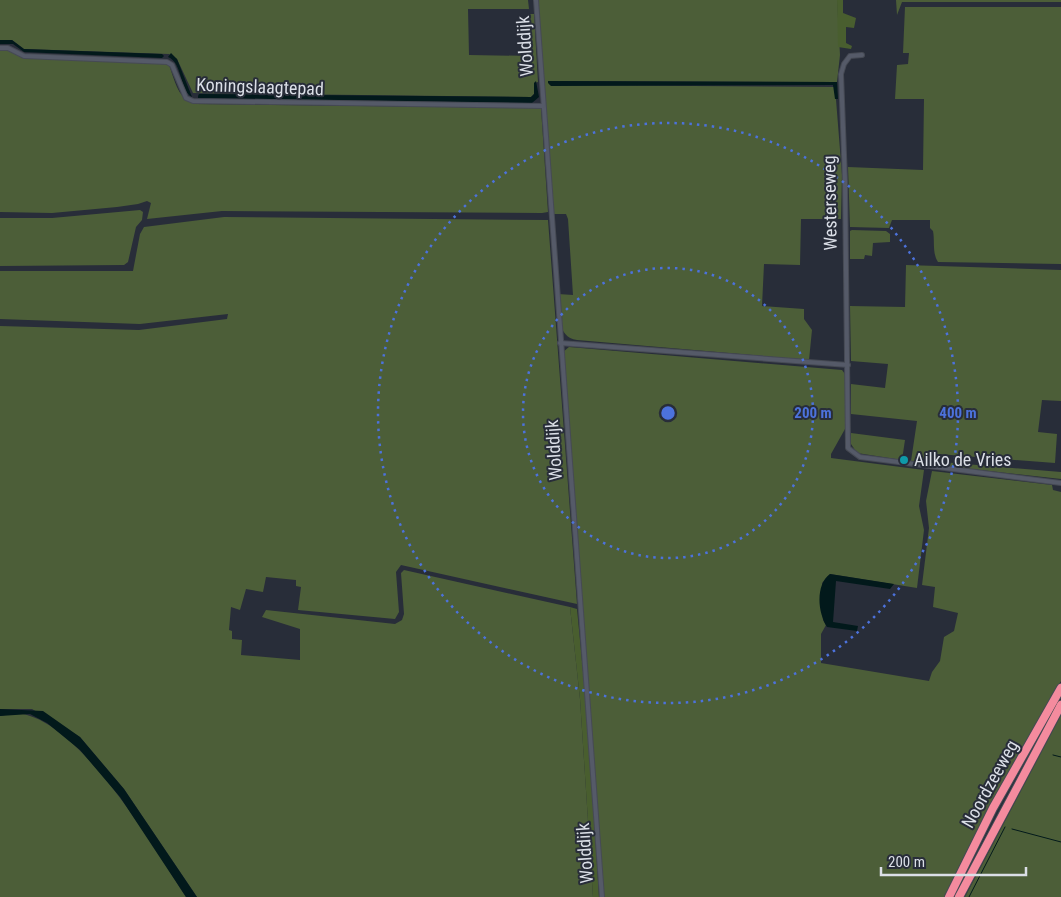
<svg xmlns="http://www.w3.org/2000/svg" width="1061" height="897" font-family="'Roboto Condensed',sans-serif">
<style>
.green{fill:#4c5e38}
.forest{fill:#495e2f}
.water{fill:#02191b}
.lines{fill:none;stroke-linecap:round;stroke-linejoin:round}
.stream{stroke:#02191b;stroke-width:1}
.street-casing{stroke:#464a54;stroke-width:6}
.highway-casing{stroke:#464a54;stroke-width:10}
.street{stroke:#555a68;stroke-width:4}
.highway{stroke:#f48b9e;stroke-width:8}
.ring{fill:none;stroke:#4c72dc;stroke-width:2.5;stroke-dasharray:2.5 5}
.culture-dot{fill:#0f9aa8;stroke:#282d39;stroke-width:2}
.labels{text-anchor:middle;stroke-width:4;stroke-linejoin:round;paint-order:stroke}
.street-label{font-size:18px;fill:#dbdfe7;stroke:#282d39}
.poi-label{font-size:18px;fill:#dbdfe7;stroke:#282d39;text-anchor:start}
.centre{fill:#4c72dc;stroke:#282d39;stroke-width:2.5}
.ring-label{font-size:15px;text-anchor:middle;font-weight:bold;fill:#4c72dc;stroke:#282d39;stroke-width:4;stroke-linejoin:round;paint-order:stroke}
</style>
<rect width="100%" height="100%" fill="#282d39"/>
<g class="green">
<path d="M0,0H528L529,9H468L469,55L533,56L529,14H534L538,82L534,83V94L531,97L193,93L177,59L169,54L24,49L12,40H0Z"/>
<path d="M538,0H837L840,55L837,82L562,81L549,85L835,87L842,175L841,219H801L800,265L764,264L762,306L804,309V319L812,330L809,360L577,340C556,337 560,312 558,294L573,295L568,219L566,214H553Z"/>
<path d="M896,0H1061V2H902L897,15Z"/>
<path d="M905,7H1061V264L938,262C932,253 935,241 933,231L930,228V220H892L889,228L850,227L848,167L923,170L924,99H895L897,65L908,64L909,53H903Z"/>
<path d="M0,49H8L22,57L166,63L169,65C175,81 178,100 196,104L541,108L548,212L542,213L222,211L147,219L151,203L147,201L138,204L117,207L52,213L0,212Z"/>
<path d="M140,210L143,212L142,220L136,227L128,262L124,265L0,266V218H52Z"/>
<path d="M224,217L548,220L577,604L401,565L396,572L399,612L395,619L298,610L301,587L296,586V580L266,577L263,592L246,589L240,610L231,607L229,630L232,631V639L242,640L241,655L300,660V629L262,617L266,610L395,624L402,620L404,614L401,573L404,570L570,607L580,699L593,897H197L124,789L80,737L32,709H0V326L139,330L227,319L228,314L140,324L0,319V271H133L140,234L144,227Z"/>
<path d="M852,230L886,231L890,234V242L873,243L872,256L865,255L864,259H850V231Z"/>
<path d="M906,265L1061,270V401L1042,400L1038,432L1057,434L1055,463L938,454L918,462L911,461L917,421L851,414V384L885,388L888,364L851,361L850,306L905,307Z"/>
<path d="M569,347L842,370L845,374V429L831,454V458L924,470L919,506L924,530L917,588L830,574L822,583L823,620L826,625L821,634V663L929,681L932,672L940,661L944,637L954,631L958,613L933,607L935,587L922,585L929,528L926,501L932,471L1052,485L1053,490L1061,492V681L988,810L944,897H604L563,352Z"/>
<path d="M851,433L905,440L902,460L857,453L851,444Z"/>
<path d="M942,462L1061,472V479L954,467L942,465Z"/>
<path d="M16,713C79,717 154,848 186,897H0V716Z"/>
<path d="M1061,715V897H965Z"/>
</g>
<g class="forest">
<path d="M837,0H843V13L856,18L854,28L846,27V43L852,46L851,49L838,47Z"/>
<path d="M570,607L577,609L588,724L599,897H593L580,699Z"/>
</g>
<g class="water">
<path d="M0,40H12L24,49L162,54L164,56L162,58L24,52L13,44H0Z"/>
<path d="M171,53L177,59L192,97C179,90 183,63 168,57Z"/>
<path d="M536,81L539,97L532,103L198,98V96L199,94L531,97L534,94V83Z"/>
<path d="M548,81L837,82L838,99H835L833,85L551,86L548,83Z"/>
<path d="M830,574L894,584L890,589L836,581L833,622L858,626L857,631L827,627C818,613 815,585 830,574Z"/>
<path d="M0,709L43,711L80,737L124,789L197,897H186L120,797L80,750L47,723L30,714L0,716Z"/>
</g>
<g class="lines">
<g class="stream">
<path d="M1053,755L1061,757"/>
<path d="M1012,829L1061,842"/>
<path d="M969,897L1005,827"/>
</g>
<defs>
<g id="street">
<path d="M536,0L602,897"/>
<path d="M0,48H8L24,56L167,62L172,65L186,98L193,101L543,106"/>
<path d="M862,55L850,56L844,64L841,74L845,181L848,448L860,457L1061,483"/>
<path d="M560,343L848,365"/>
</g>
<g id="highway">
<path d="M949,897L993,808L1061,688"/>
<path d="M959,897L1061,705"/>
</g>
</defs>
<use href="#street" class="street-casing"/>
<use href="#highway" class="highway-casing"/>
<use href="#street" class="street"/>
<use href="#highway" class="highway"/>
</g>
<g class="ring">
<circle cx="668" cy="413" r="145"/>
<circle cx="668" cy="413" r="290"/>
</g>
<circle class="culture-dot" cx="904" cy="460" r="5"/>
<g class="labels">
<g class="street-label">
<text transform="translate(525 46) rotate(-94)" y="6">Wolddijk</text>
<text transform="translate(260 87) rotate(2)" y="6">Koningslaagtepad</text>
<text transform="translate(830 203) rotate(-91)" y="6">Westerseweg</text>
<text transform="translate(554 450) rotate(-94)" y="6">Wolddijk</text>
<text transform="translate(990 784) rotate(-61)" y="6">Noordzeeweg</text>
<text transform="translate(585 853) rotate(-94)" y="6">Wolddijk</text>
</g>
<g class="poi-label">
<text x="914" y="466">Ailko de Vries</text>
</g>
</g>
<circle cx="668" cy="413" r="8" class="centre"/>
<g class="ring-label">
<text x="813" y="418">200 m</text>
<text x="958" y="418">400 m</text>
</g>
<path d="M881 867v8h145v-8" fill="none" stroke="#dbdfe7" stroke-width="2.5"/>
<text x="888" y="867" font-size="15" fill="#dbdfe7" stroke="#282d39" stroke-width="4" paint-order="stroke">200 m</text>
</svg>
